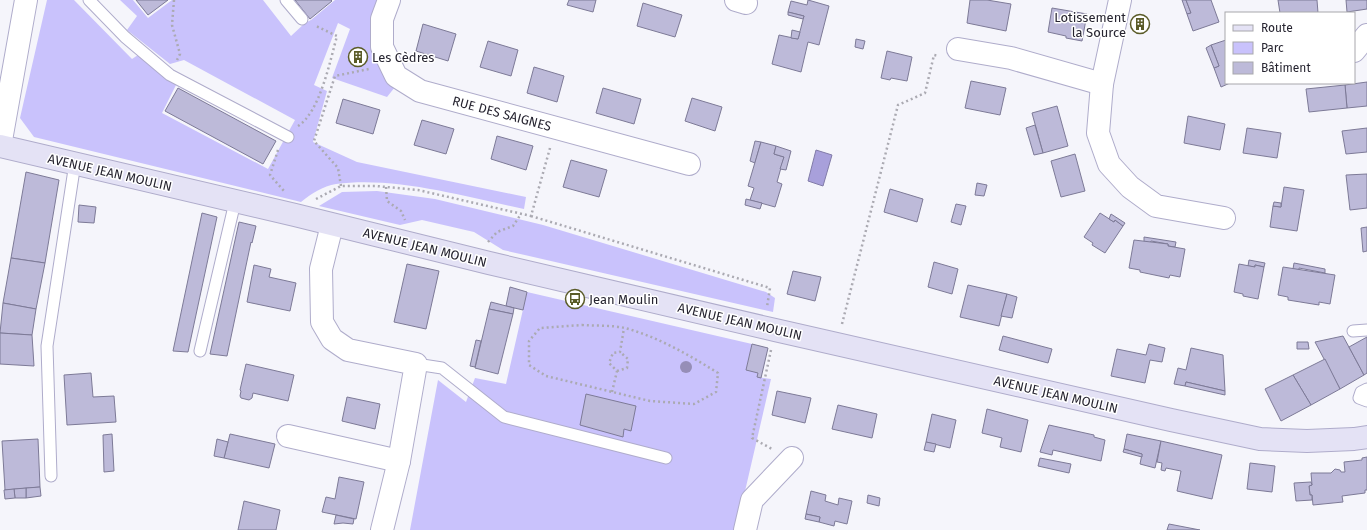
<svg xmlns="http://www.w3.org/2000/svg" width="1367" height="530" font-family="'Fira Sans',sans-serif">
<style>
.green{fill:#c9c2fc}
.water{fill:#a8a0db;stroke:#817ba8}
.building{fill:#bdbad9;stroke:#7d7a97}
.lines{fill:none;stroke-linecap:round;stroke-linejoin:round}
.service-casing{stroke:#afaccb;stroke-width:13}
.minor-casing{stroke:#afaccb;stroke-width:24}
.tertiary-casing{stroke:#afaccb;stroke-width:24}
.secondary-casing{stroke:#afaccb;stroke-width:24}
.path{stroke:#abaab2;stroke-width:2.5;stroke-dasharray:2 3;stroke-linecap:butt}
.service{stroke:#fff;stroke-width:11}
.minor{stroke:#fff;stroke-width:22}
.tertiary{stroke:#fff;stroke-width:22}
.secondary{stroke:#e4e2f5;stroke-width:22}
.tree{fill:#968eb7}
.labels{text-anchor:middle;stroke-width:3;stroke-linejoin:round;paint-order:stroke}
.poi-label{font-size:13px;fill:#262430;stroke:#fff;text-anchor:start}
.street-label{font-size:13px;fill:#262430;stroke:#fff}
</style>
<rect width="100%" height="100%" fill="#f5f5fb"/>
<g class="green">
<path d="M47,0H74L132,59L138,55L177,83L162,113L268,169L295,120L184,60L170,64L127,30L137,16L120,0H133L148,18L172,0H263L291,36L305,23L311,20L335,0H380L372,22L374,55L395,87L387,97L332,78L350,29L338,23L314,85L327,91L313,142L357,162L526,197L524,209C466,197 396,176 336,184C323,186 311,194 301,202L34,137L20,118Z"/>
<path d="M377,191L435,199L543,225L766,292L775,298L773,312L503,250L474,232L422,220L400,225L319,206L342,192Z"/>
<path d="M527,292L752,344L746,370L758,373L757,377L771,379L736,530H410L438,380L466,402L475,378L506,384Z"/>
</g>
<path class="water" d="M816,150L832,155L823,186L808,181Z"/>
<g class="building">
<path d="M136,0H168L148,15Z"/>
<path d="M295,0H331L332,1L310,19Z"/>
<path d="M569,0H596L593,12L567,5Z"/>
<path d="M808,0L829,6L819,45L808,42L801,72L772,64L779,35L798,39L804,16L788,12L791,1L807,5Z"/>
<path d="M970,0H987L1011,4L1006,31L967,23Z"/>
<path d="M1182,0H1186L1191,13L1187,14Z"/>
<path d="M1186,0H1211L1219,22L1193,31L1187,14L1191,13Z"/>
<path d="M1278,0H1317L1318,13H1280Z"/>
<path d="M1346,0H1367V9L1347,12Z"/>
<path d="M643,3L682,15L675,37L637,26Z"/>
<path d="M1052,8L1087,14L1082,41L1066,38V36L1048,32Z"/>
<path d="M788,12L804,16L803,19L788,15Z"/>
<path d="M1137,19L1144,20L1142,29L1136,28Z"/>
<path d="M423,24L456,34L448,61L416,51Z"/>
<path d="M792,30L800,32L798,39L791,38Z"/>
<path d="M856,39L865,41L863,49L855,47Z"/>
<path d="M1226,40V83H1230L1221,87L1214,68L1219,66L1211,45Z"/>
<path d="M488,41L518,50L511,76L480,67Z"/>
<path d="M1211,45L1219,66L1214,68L1206,48Z"/>
<path d="M354,50L365,53L362,64L351,61Z"/>
<path d="M887,51L912,57L907,81L891,78L890,80L881,78Z"/>
<path d="M534,67L564,76L557,102L527,93Z"/>
<path d="M971,81L1006,88L1000,115L965,108Z"/>
<path d="M1367,82V106L1347,108L1345,85Z"/>
<path d="M1345,85L1347,108L1309,112L1306,89Z"/>
<path d="M178,88L276,141L263,164L165,111Z"/>
<path d="M603,88L641,99L634,124L596,113Z"/>
<path d="M692,98L722,107L715,131L685,121Z"/>
<path d="M343,99L380,110L373,134L336,123Z"/>
<path d="M1057,106L1068,146L1043,153L1032,113Z"/>
<path d="M1188,116L1225,124L1220,150L1184,143Z"/>
<path d="M422,120L454,129L446,154L414,145Z"/>
<path d="M1035,125L1043,153L1034,155L1026,128Z"/>
<path d="M1247,128L1281,133L1277,158L1243,153Z"/>
<path d="M1367,128V152L1346,154L1342,131Z"/>
<path d="M497,136L533,146L526,170L491,159Z"/>
<path d="M755,141L761,142L755,163L750,161Z"/>
<path d="M761,142L776,146L774,154L784,157L777,182L782,184L775,207L750,200L754,188L748,186Z"/>
<path d="M776,146L791,151L786,170L780,169L784,157L774,154Z"/>
<path d="M1075,154L1085,191L1061,197L1051,161Z"/>
<path d="M571,160L607,170L599,197L563,187Z"/>
<path d="M26,172L59,180L45,263L11,258Z"/>
<path d="M1367,174V208L1350,210L1346,175Z"/>
<path d="M977,183L987,185L984,196L975,195Z"/>
<path d="M1284,187L1304,190L1297,231L1270,227L1273,206L1281,207Z"/>
<path d="M890,189L923,199L917,222L884,212Z"/>
<path d="M746,199L762,203L760,209L745,205Z"/>
<path d="M1274,202L1281,203V207L1273,206Z"/>
<path d="M956,204L966,206L961,225L951,222Z"/>
<path d="M79,205L96,207L94,223L78,222Z"/>
<path d="M202,213L217,217L188,352L173,351Z"/>
<path d="M1100,213L1114,222L1115,220L1123,226L1105,253L1092,245L1093,243L1084,237Z"/>
<path d="M1111,214L1125,223L1123,226L1115,220L1114,222L1109,219Z"/>
<path d="M239,222L256,226L252,243L251,242L227,356L210,354Z"/>
<path d="M1367,227V251L1363,252L1361,228Z"/>
<path d="M1144,237L1176,242L1175,247L1168,246V244L1151,241L1150,243L1144,242Z"/>
<path d="M1134,240L1168,244V246L1185,249L1180,277L1170,275L1169,278L1140,272V270L1129,268Z"/>
<path d="M11,258L45,263L36,309L3,303Z"/>
<path d="M1249,260L1265,263L1264,267L1255,265V267L1248,266Z"/>
<path d="M934,262L958,269L952,294L928,287Z"/>
<path d="M1294,263L1325,269V273L1299,268V270L1293,269Z"/>
<path d="M407,264L439,271L426,329L394,322Z"/>
<path d="M1239,264L1255,267V265L1264,267L1258,299L1243,296V294L1234,292Z"/>
<path d="M254,265L271,269L269,277L296,283L290,311L247,302Z"/>
<path d="M1283,267L1335,275L1330,304L1319,302V305L1288,300V297L1278,295Z"/>
<path d="M793,271L821,277L815,301L787,294Z"/>
<path d="M968,285L1007,294L999,326L960,317Z"/>
<path d="M510,287L527,292L523,310L506,306Z"/>
<path d="M1007,294L1017,297L1012,318L1001,316Z"/>
<path d="M491,302L514,308L513,314L489,309Z"/>
<path d="M3,303L36,309L32,335L0,333Z"/>
<path d="M489,309L513,314L498,374L475,368Z"/>
<path d="M0,333L32,335L34,366L0,364Z"/>
<path d="M1003,336L1052,349L1048,363L999,350Z"/>
<path d="M1343,336L1364,375L1340,389L1315,342Z"/>
<path d="M1367,337V373L1364,375L1349,347Z"/>
<path d="M476,340L481,341L475,367L470,366Z"/>
<path d="M1297,342H1308L1309,349H1297Z"/>
<path d="M752,344L768,348L761,378L757,377L758,373L746,370Z"/>
<path d="M1149,344L1165,348L1162,362L1150,360L1145,383L1111,376L1117,349L1146,355Z"/>
<path d="M1191,348L1223,355L1225,391L1186,382L1185,386L1174,384L1178,368L1186,370Z"/>
<path d="M1325,359L1340,389L1311,405L1293,375Z"/>
<path d="M246,364L294,375L288,401L253,393L252,398L249,400L241,398L240,396L241,391L240,390Z"/>
<path d="M91,373L93,397L114,396L116,422L67,425L64,375Z"/>
<path d="M1293,375L1311,405L1281,421L1265,389Z"/>
<path d="M1186,382L1225,391V395L1185,386Z"/>
<path d="M777,391L811,398L805,423L772,415Z"/>
<path d="M586,394L636,406L631,431L624,429L623,437L580,425Z"/>
<path d="M347,397L380,404L375,429L342,421Z"/>
<path d="M838,405L877,414L872,438L832,429Z"/>
<path d="M987,409L1028,420L1021,452L1000,447L1002,438L982,433Z"/>
<path d="M932,414L956,420L950,448L926,442Z"/>
<path d="M1049,425L1094,435V437L1105,440L1101,461L1053,450L1052,455L1040,452Z"/>
<path d="M112,434L114,471L104,472L103,435Z"/>
<path d="M230,434L275,444L269,468L224,458Z"/>
<path d="M1127,434L1161,441L1155,468L1140,464L1142,454L1124,449Z"/>
<path d="M38,439L40,487L5,490L2,441Z"/>
<path d="M217,439L228,442L224,458L214,456Z"/>
<path d="M1161,441L1222,455L1212,499L1177,491L1181,471L1166,468L1165,471L1161,470L1162,463L1157,462Z"/>
<path d="M926,442L936,444L934,452L924,450Z"/>
<path d="M1124,449L1142,454V457L1123,452Z"/>
<path d="M1367,457V490H1365V493L1342,496L1343,502L1313,505L1312,495H1310L1309,486L1312,485L1311,473H1331L1335,469L1340,470L1341,472H1345L1344,462L1362,460V458Z"/>
<path d="M1040,458L1071,464L1069,473L1038,466Z"/>
<path d="M1250,463L1275,466L1272,492L1247,489Z"/>
<path d="M339,477L364,482L356,519L322,512L326,497L335,499Z"/>
<path d="M1311,482L1312,485L1309,486L1310,495H1312V500L1296,501L1294,483Z"/>
<path d="M40,487L41,496L26,498V488Z"/>
<path d="M26,488V498H15L14,489Z"/>
<path d="M14,489L15,498L5,499L4,490Z"/>
<path d="M811,491L826,495L825,501L838,505L839,498L852,501L847,524L835,521L834,526L819,522L820,517L806,514Z"/>
<path d="M868,495L880,498L879,506L867,503Z"/>
<path d="M244,501L280,510L276,530H238Z"/>
<path d="M806,514L820,517L819,522L805,519Z"/>
<path d="M336,515L354,519L353,524L343,523L334,524Z"/>
<path d="M1169,524L1200,530H1167Z"/>
</g>
<g class="lines">
<defs>
<g id="service">
<path d="M89,0L125,37L170,75L288,137"/>
<path d="M286,0L302,19"/>
<path d="M1353,331L1367,330"/>
<path d="M200,351L235,202"/>
<path d="M416,364L442,368L504,417L666,458"/>
<path d="M1367,389L1361,392L1359,398L1367,401"/>
<path d="M51,476L47,346L75,163"/>
</g>
<g id="minor">
<path d="M389,0L382,19V47L396,76L420,91L689,164"/>
<path d="M736,0L746,3"/>
<path d="M1120,0L1102,84L1098,133L1109,164L1130,187L1156,206L1224,218"/>
<path d="M958,49L1011,58L1102,84"/>
<path d="M1354,51L1367,35"/>
<path d="M332,225L321,269L322,322L332,339L348,350L416,364L399,461L382,530"/>
<path d="M288,436L399,461"/>
<path d="M745,530L752,500L792,458"/>
</g>
<path id="tertiary" d="M0,146L26,0"/>
<path id="secondary" d="M0,146L295,215L489,263L775,330L1171,420L1260,439L1307,441L1354,439L1367,437"/>
</defs>
<use href="#service" class="service-casing"/>
<use href="#minor" class="minor-casing"/>
<use href="#tertiary" class="tertiary-casing"/>
<use href="#secondary" class="secondary-casing"/>
<g class="path">
<path d="M174,0L172,25L180,54L177,60"/>
<path d="M298,126C320,112 330,61 337,36L316,26"/>
<path d="M278,150L270,175L284,191"/>
<path d="M341,186L338,168L314,141L335,76L369,69"/>
<path d="M386,187L387,201L401,211L405,220"/>
<path d="M316,199L341,186H376L418,190L531,216L550,148"/>
<path d="M531,216L770,288L767,307"/>
<path d="M488,242L497,232L513,226L521,214"/>
<path d="M842,324L898,105L925,93L934,55L939,56"/>
<path d="M582,325C596,326 612,325 625,328C658,337 689,355 718,373L716,392L694,404L650,401L546,376L529,365V341L540,328Z"/>
<path d="M771,350L752,438L772,449"/>
<path d="M617,371L627,368L628,359L620,352"/>
<path d="M612,392L617,371L609,363L613,353L620,352L624,328"/>
</g>
<use href="#service" class="service"/>
<use href="#minor" class="minor"/>
<use href="#tertiary" class="tertiary"/>
<use href="#secondary" class="secondary"/>
</g>
<circle class="tree" cx="686" cy="367" r="6"/>
<defs>
<symbol id="building-ring" viewBox="-11 -11 22 22"><circle r="9.5" fill="#fff" stroke="#5a5b28" stroke-width="1.5"/><path d="M-4-6H4V6H1V3H-1V6H-4ZM-2.5-4.3h1.7v1.8h-1.7ZM.8-4.3h1.7v1.8H.8ZM-2.5-1h1.7V.8h-1.7ZM.8-1h1.7V.8H.8Z" fill="#5a5b28"/></symbol>
<symbol id="bus-ring" viewBox="-11 -11 22 22"><circle r="9.5" fill="#fff" stroke="#5a5b28" stroke-width="1.5"/><path d="M-5-6H5V4H4V6H2V4H-2V6H-4V4H-5ZM-3.5-4V0h7V-4ZM-3.5 1.2v1.5H-2V1.2ZM2 1.2v1.5H3.5V1.2Z" fill="#5a5b28"/></symbol>
</defs>
<g fill-rule="evenodd">
<use href="#building-ring" x="1129" y="13" width="22" height="22"/>
<use href="#building-ring" x="347" y="46" width="22" height="22"/>
<use href="#bus-ring" x="564" y="288" width="22" height="22"/>
</g>
<g class="labels">
<g class="poi-label">
<text x="1126" y="22" text-anchor="end">Lotissement<tspan x="1126" dy="15">la Source</tspan></text>
<text x="372" y="62">Les Cèdres</text>
<text x="589" y="304">Jean Moulin</text>
</g>
<g class="street-label">
<text transform="translate(502 113) rotate(15)" y="5">RUE DES SAIGNES</text>
<text transform="translate(110 172) rotate(13)" y="5">AVENUE JEAN MOULIN</text>
<text transform="translate(425 247) rotate(14)" y="5">AVENUE JEAN MOULIN</text>
<text transform="translate(740 321) rotate(13)" y="5">AVENUE JEAN MOULIN</text>
<text transform="translate(1056 394) rotate(13)" y="5">AVENUE JEAN MOULIN</text>
</g>
</g>
<rect x="1225" y="12" width="130" height="72" fill="#ffffff" stroke="#a8a7ac"/>
<rect x="1233" y="25" width="20" height="6" fill="#e4e2f5" stroke="#a8a7ac"/>
<text x="1261" y="32" font-size="12" fill="#262430">Route</text>
<rect x="1233" y="42" width="20" height="12" fill="#c9c2fc" stroke="#a8a7ac"/>
<text x="1261" y="52" font-size="12" fill="#262430">Parc</text>
<rect x="1233" y="62" width="20" height="12" fill="#bdbad9" stroke="#a8a7ac"/>
<text x="1261" y="72" font-size="12" fill="#262430">Bâtiment</text>
</svg>
